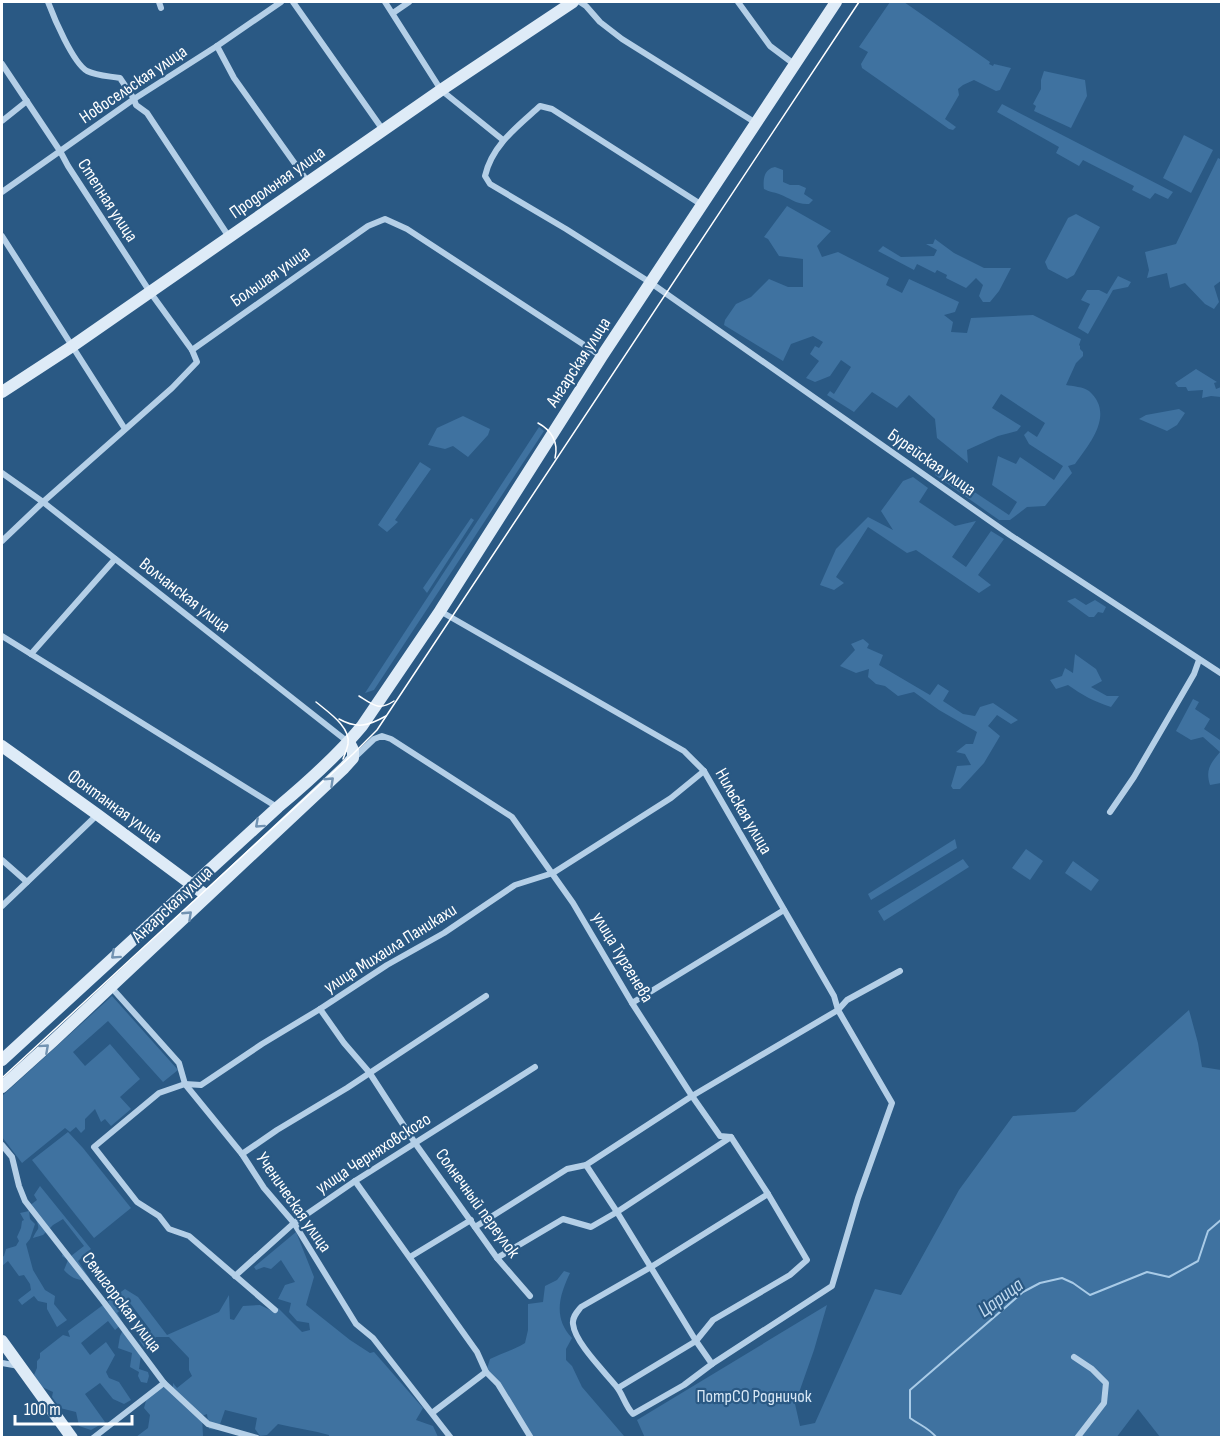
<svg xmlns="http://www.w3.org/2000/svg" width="1223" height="1439" font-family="'Sofia Sans Condensed',sans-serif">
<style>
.green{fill:#3f72a0}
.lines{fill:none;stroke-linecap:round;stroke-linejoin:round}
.stream{stroke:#a9cbe7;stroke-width:2}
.street{stroke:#b4cfe7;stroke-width:6}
.secondary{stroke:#deebf7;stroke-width:12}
.tram{stroke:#fff;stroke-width:1.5}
.oneway{stroke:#7293b2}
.labels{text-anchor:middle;stroke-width:4.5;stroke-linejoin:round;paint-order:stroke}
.street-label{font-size:18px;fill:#fff;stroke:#2a5984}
.park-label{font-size:18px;fill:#d8e8f6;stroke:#2a5984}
.water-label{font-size:20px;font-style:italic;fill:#c0d9ee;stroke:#2a5984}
</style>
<rect width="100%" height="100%" fill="#2a5984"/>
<g class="green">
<path d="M890,2H904L990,62L989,64L993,66L994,64L1011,68L1000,90L996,91L974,80L963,85L958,89L959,95L945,119L956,127L953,130L949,129L862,68L861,64L868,52L859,47Z"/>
<path d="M1044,71L1085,80L1087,96L1071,128L1034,111L1036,106L1033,104L1041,89V80Z"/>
<path d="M1002,104L1173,192L1168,199L1155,193L1150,199L1132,190L1134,186L1083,160L1079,166L1056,153L1059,147L997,112Z"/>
<path d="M1184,135L1213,150L1191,193L1163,178Z"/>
<path d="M1218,158L1222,160V280L1214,286L1219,302L1214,309L1205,304L1185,283L1170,288L1167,273L1147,278L1149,270L1145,252L1176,244Z"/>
<path d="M775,167L783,170V182L790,185H799L806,188L804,194L813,200L809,204C797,205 790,198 779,194C774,192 769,192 764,189C763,179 764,169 775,167Z"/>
<path d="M787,206L831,231L817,246L822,257L838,252L889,278L886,285L902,293L909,279L959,302L955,312L944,315L953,322L951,332L967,333L971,318L1033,315L1081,339L1079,345L1080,346V349L1083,352V356L1076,363L1066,385C1072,386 1084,387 1089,391C1115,414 1090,443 1075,464L1068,466L1072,473L1045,506L1027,507L1010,520H999L935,475L940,469L1009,515L1017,502L992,485L998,456L1016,464L1020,457L1054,480L1063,466L1029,444L1024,435L1028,431L1037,437L1045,423L1001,394L992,408L1021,426L1017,431L998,436L967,450L968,463L937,438L935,419L909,395L897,408L872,392L854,412L827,395L830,391L834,394L851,367L841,360L830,376L815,382L806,378L819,361L810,354L815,346L819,348L823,342L813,336L791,344L783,361L724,325L725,320L736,304L751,297L769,279L788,287H803V259L779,256L768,239L764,237Z"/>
<path d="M1076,214L1100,227L1074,275L1067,279L1048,269L1045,262L1068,218Z"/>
<path d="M935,239L954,253L984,268H1011L999,291L990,302H983L979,296L983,285L976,278L966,288L946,278L947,275L937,270L935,273L917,264L914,270L878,251L883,246L901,257L934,256L937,250L926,244H933Z"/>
<path d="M1118,276L1131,282L1128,287L1113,290L1088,334L1078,328L1090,304L1081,300L1087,290H1099L1107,294Z"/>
<path d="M1196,369L1217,382L1214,383L1216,389L1221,387V397L1211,396L1202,398L1203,390L1188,391L1186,387H1178L1175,383Z"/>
<path d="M1179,409L1185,413L1177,425L1167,431L1139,419L1146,415Z"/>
<path d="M463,416L490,429L488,435L468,457L453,446L445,449L428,445L437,428Z"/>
<path d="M539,427L544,431L374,690L365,693Z"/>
<path d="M420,462L431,469L395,520L398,522L387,532L378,525Z"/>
<path d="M913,477L928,488L919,502L955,526L976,521L952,557L966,567L991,531L1004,539L978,575L991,585L979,593L916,550L907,553L868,527L836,577L844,583L834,590L820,585L836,549L868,517L893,530L881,511L903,481Z"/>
<path d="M471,518L474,520L427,593L423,588Z"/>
<path d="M1075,598L1086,605L1095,600L1106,607L1103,613L1098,612L1094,617H1089L1067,601Z"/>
<path d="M863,639L869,644L867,648L883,655L879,665L930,695L938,684L949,691L943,701L963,714L975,716L980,707L993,703L1018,720L1011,724L997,715L988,726L1000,736L984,763L960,789H953L951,786L957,766L971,765L965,754L956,752L966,744H973L977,732L939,710L914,692L898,696L885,686L876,684L868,677L869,669L856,673L840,666L855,650L851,644Z"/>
<path d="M1075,654L1096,669L1102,681L1091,687L1107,696H1119L1111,707C1095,702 1082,695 1068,685L1056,689L1050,680L1062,676L1065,668L1073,673Z"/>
<path d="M1193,699L1199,702L1195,709L1210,719L1204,729L1220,740L1221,738V783L1210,785C1205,769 1211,763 1220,752L1203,737L1191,740L1176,731Z"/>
<path d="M955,839L957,848L871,900L868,894Z"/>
<path d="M1026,849L1043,861L1030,880L1012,868Z"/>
<path d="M963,859L969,867L884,921L878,911Z"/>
<path d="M1073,861L1099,880L1091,891L1065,873Z"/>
<path d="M112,996L178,1070L163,1082L108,1021L73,1052L85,1066L110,1044L140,1079L120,1097L131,1109L111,1126L105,1119L101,1122L95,1109L85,1119V1129L81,1133L76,1127L70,1132L65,1128L22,1163L2,1137V1096Z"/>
<path d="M1189,1010L1198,1043L1202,1067L1221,1070V1437H1160L1138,1409L1116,1438H645L637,1420L827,1305L814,1350L795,1404L800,1426L815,1423L875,1289L901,1295L959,1190L1013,1116L1075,1112Z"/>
<path d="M68,1132L83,1148L131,1208L94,1238L32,1160Z"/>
<path d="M40,1186L91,1249L78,1261L90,1279L89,1280C78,1281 71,1278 64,1270L68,1260L62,1256L63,1252L71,1256L84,1246L63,1219L53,1225L43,1235L33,1238C34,1235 36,1232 38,1229C40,1224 32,1213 29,1206L37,1200L34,1195Z"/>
<path d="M29,1211L30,1219L35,1224L30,1239L26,1244L33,1270L45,1290L55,1296L54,1304L67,1320L57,1327L47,1309V1303L38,1301L34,1296L22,1305L18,1300L31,1290L30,1284L24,1275L19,1276L8,1261L2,1266V1257L4,1256L6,1249L16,1246L19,1241L17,1237L21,1228L22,1221L24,1220L20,1213Z"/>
<path d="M296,1232L314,1277L306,1305L350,1340L370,1353L374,1352L423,1408L416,1420L433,1426L438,1437H329V1435C312,1430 295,1428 278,1424L267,1435L260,1436L255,1429L257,1418L225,1410L218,1430L209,1429L207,1414L202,1416L203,1436L201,1437H136L148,1428L150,1415L144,1408L147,1397L164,1387H173V1383L177,1388L192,1376L189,1370V1358L169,1337H156L144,1347L139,1340L151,1331L130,1303L117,1313L123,1323L115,1330L108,1321L81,1343L90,1355L106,1342L115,1355L106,1372L109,1378L119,1382L131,1400L124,1404L113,1399L100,1383L85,1394L105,1422L91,1430L79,1426L76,1412L60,1408L52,1397L53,1392L40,1386L34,1375L37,1368V1361L40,1358V1353L63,1335L70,1337L68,1331L103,1305L110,1306L108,1301L125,1289L138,1297L167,1335L219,1312L229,1295L230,1319L234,1320L243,1306L260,1305L272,1311L278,1308L302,1332L310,1330L309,1323L297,1321L289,1312L291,1303L278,1299L285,1285L295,1282L281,1260L271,1269L264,1267L256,1270L254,1267Z"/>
<path d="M564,1271L570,1273C559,1296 553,1318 572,1338L566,1349V1360L572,1366L582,1387L624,1436L629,1437H531L486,1372L490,1359C502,1353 514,1350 525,1343L528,1330V1304L543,1302L545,1286L557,1280Z"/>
<path d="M123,1330L141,1355L139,1369L148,1372L149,1376L147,1383L141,1382L138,1376L139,1372L130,1367L132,1353L118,1348L120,1336Z"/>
</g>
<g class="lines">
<path class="stream" d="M937,1438C928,1427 921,1426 910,1418V1390L1023,1292L1040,1283L1062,1278L1073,1283L1090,1295L1147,1272L1169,1277L1198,1261L1208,1231L1222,1219"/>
<g class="street">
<path d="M48,2C54,18 73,63 87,71C97,76 109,76 120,78L134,99L136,105L147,113L229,237"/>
<path d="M159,2L161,8"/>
<path d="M293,2L383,130"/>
<path d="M385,2L441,90L503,140"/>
<path d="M580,2L586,6L600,22L622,39L756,123"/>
<path d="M738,2L770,46L794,64"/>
<path d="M393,13L409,2"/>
<path d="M217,46L234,78L308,182"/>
<path d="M2,64L60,151L68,166L150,292L192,350"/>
<path d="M2,121L27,101"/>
<path d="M2,192L134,99L217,46L281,2"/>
<path d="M702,205L552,109L540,106C518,126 492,145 485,176L490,184L566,229L651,283L1010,535L1222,674"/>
<path d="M2,236L125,429"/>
<path d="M2,473L43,502L348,742"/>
<path d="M2,541L43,502L172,388L197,362L192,350L368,226L385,219L407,229L601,356"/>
<path d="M440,611L684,751L704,771L834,996L838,1010L892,1103L858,1198L832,1286L712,1364L696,1341L617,1212L586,1165"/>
<path d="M2,636L277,807"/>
<path d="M31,654L115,559"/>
<path d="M354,758L374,739L382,736L391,739L512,817L573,903L632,1003L692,1096L720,1136L731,1137L768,1194L807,1260L790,1275L713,1320L696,1341L618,1388"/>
<path d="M1110,812L1134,777L1194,674L1199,660"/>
<path d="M2,860L27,882"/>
<path d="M2,906L97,815"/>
<path d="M111,987L179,1063L185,1084L242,1154L264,1188L294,1223L356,1324L373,1338L451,1438"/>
<path d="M632,1003L784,910"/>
<path d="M320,1009L344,1043L369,1072L415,1143L497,1258L530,1296"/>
<path d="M2,1145L12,1157L19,1186L25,1201L103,1301L164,1383L208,1424L257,1438"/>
<path d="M242,1154L277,1130L347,1088L486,996"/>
<path d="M355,1181L477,1352L486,1372L498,1384L531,1438"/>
<path d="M475,1227L567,1169L586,1165L692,1096L838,1010L847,1000L900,971"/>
<path d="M410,1257L471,1220"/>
<path d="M497,1258L563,1219L591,1227L617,1212L731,1137"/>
<path d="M235,1276L294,1223L355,1181L535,1067"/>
<path d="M275,1310L189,1236L169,1229L159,1216L137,1202L94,1147L159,1093L185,1084L201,1085L262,1044L320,1009L387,965L444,933L515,885L553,873L671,798L704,771"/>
<path d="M1074,1357L1092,1369L1106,1383L1104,1403L1077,1438"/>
<path d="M2,1363L19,1366"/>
<path d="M712,1364L684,1385L633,1414C625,1406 623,1394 616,1386C604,1371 575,1343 573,1324C572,1317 577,1312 581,1307L651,1267L768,1194"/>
<path d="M432,1413L486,1372"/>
<path d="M93,1438L164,1383"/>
</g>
<g class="secondary">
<path d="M2,392L71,347L441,90L573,2"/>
<path d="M2,746L98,815L207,896"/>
<path d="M2,1060L278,807C308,782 337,756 362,726L440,611L602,356L836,2"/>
<path d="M2,1087L53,1041L344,768L353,758V750L349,742"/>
<path d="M2,1341L72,1438"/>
</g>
<g class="tram">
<path d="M538,423C551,430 559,442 555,458"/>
<path d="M359,696C373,705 379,711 394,701"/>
<path d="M316,702C328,712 351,727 348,744C347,749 345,754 343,759"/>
<path d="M339,719C357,729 368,726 386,716"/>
<path d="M2,1078L353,754L377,730L859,2"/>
</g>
</g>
<defs><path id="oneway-chevron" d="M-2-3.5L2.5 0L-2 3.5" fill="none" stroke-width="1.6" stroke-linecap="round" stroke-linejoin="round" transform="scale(1.5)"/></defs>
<g class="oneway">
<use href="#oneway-chevron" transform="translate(330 781) rotate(-43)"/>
<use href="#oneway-chevron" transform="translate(259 824) rotate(138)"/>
<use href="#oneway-chevron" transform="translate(188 915) rotate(-43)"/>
<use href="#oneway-chevron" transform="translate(115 955) rotate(138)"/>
<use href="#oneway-chevron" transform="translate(45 1048) rotate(-42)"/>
</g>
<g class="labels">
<g class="street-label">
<text transform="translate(133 84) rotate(-34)" y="6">Новосельская улица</text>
<text transform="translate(277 182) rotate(-35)" y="6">Продольная улица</text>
<text transform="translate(108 200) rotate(57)" y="6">Степная улица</text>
<text transform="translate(270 276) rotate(-35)" y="6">Большая улица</text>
<text transform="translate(578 362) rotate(-57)" y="6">Ангарская улица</text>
<text transform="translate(932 462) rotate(35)" y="6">Бурейская улица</text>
<text transform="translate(185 595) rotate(38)" y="6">Волчанская улица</text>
<text transform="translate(115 806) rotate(36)" y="6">Фонтанная улица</text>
<text transform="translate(744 811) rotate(60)" y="6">Нильская улица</text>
<text transform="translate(172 904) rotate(-43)" y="6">Ангарская улица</text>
<text transform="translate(390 948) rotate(-32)" y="6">улица Михаила Паникахи</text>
<text transform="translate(623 957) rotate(59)" y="6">улица Тургенева</text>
<text transform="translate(373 1153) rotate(-33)" y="6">улица Черняховского</text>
<text transform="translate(294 1202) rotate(55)" y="6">Ученическая улица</text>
<text transform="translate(478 1203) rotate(54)" y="6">Солнечный переулок</text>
<text transform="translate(122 1302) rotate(53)" y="6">Семигорская улица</text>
</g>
<g class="park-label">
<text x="754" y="1402">ПотрСО Родничок</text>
</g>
<g class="water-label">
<text transform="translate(1000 1297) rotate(-37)" y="7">Царица</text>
</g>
</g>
<rect width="1223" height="1439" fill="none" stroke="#ffffff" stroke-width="6"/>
<path d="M15 1415v9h117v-9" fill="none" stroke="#ffffff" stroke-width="3"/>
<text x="24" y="1415" font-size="18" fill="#ffffff" stroke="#2a5984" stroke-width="4.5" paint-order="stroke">100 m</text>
</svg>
